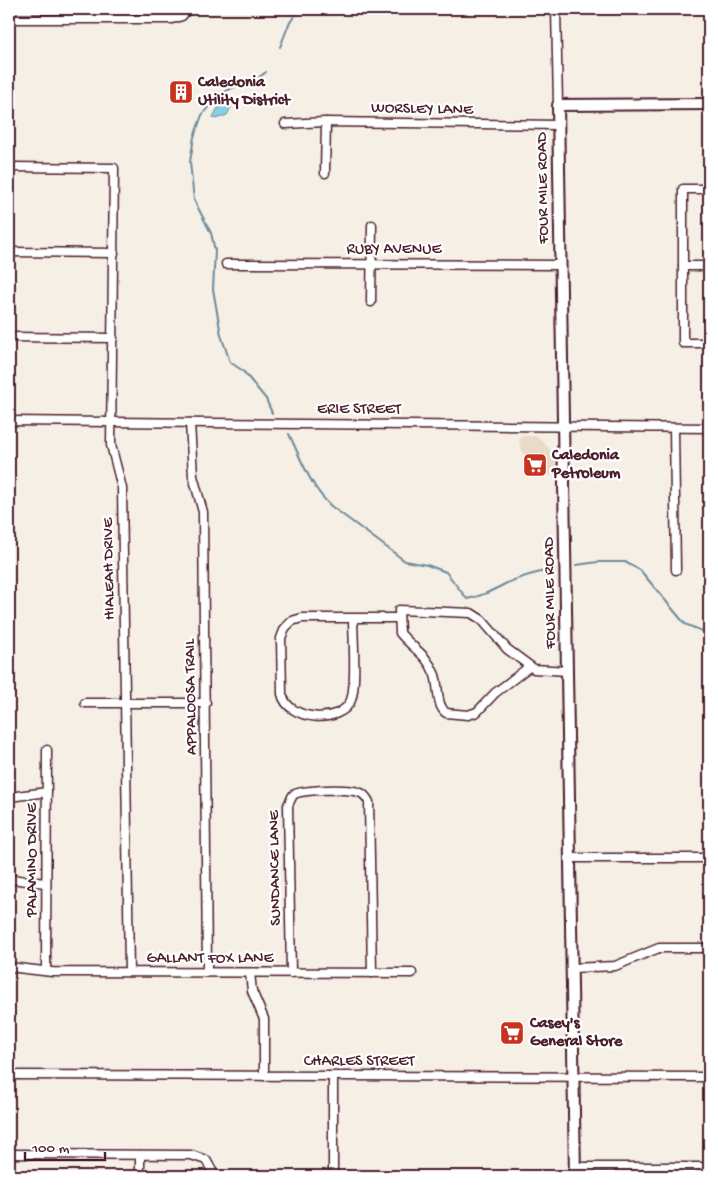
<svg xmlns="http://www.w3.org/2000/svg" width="718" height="1185" font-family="'Gochi Hand',sans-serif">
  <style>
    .built { fill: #e8dcc7 }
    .water { fill: #84d2e2; stroke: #6d8a99 }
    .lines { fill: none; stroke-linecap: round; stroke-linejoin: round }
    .stream { stroke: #6d8a99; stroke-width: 2 }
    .minor-casing { stroke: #4a1f2b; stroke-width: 11 }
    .major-casing { stroke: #4a1f2b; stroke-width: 14 }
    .minor { stroke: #fff; stroke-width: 8 }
    .major { stroke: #fff; stroke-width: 10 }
    .labels { text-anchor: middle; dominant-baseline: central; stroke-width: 4.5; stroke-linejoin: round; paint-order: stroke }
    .poi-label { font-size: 16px; font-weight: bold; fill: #4a1f2b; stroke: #fff; text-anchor: start }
    .street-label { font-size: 16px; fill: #4a1f2b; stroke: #fff }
  </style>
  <rect width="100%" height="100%" fill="#f5efe6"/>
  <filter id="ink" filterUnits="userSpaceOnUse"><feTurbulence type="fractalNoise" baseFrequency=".02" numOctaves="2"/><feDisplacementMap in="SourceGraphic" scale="10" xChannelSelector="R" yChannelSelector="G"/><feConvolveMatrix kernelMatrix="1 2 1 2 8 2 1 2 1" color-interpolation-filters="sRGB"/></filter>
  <g filter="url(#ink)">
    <polygon class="built" points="521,436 537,436 548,447 556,460 559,476 538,474 527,463 519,442"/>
    <polygon class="water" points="234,101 227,115 216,119 213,117 218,108"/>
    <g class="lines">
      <g class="stream">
        <polyline points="280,47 289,24 299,9"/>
        <polyline points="266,72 253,82 234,87 217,96 202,115 194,137 190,162 194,200 211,233 215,251 213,289 221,335 230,362 243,371 266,399 272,413"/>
        <path d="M289,434C301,459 310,486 331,506L405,561L427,565L446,572L467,599C483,596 493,590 507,583C522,576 539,572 555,569"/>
        <polyline points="576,565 598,562 625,562 640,570 685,624 702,631"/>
      </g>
      <defs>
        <g id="minor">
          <polyline points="556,9 558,105"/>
          <polyline points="9,19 172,19 182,16 188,9"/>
          <polyline points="285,124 326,122 558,125"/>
          <polyline points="9,167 114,168 111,445 122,488 129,972"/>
          <polyline points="325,173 326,122"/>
          <polyline points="709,189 683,189 683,343 709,343"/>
          <polyline points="9,252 114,253"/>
          <polyline points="226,264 561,265"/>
          <polyline points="683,266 709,266"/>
          <polyline points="371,302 372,225"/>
          <polyline points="9,337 113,338"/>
          <polyline points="9,421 709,428"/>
          <polyline points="190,423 193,476 203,512 207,972"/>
          <polyline points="674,428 676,570"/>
          <path d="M353,618C353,637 357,683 351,700C341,725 288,721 282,694L281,638L285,628L292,621L302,618H399"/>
          <path d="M529,667L495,693L477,712L468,715L446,713C436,705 439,687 435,675C427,654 413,649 400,633L399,610L471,613L482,620L507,649L534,669L568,671"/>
          <polyline points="85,703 206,703"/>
          <polyline points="9,797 47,792"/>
          <polyline points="571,858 709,858"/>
          <polyline points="9,879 46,883"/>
          <polyline points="9,967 52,972 412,973"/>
          <polyline points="573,968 615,966 659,948 709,948"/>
          <polyline points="46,971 47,750"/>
          <polyline points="250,973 252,991 264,1019 264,1076"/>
          <path d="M291,973L288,805L293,795C302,789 351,788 361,793C365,795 367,798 369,802L372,973"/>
          <polyline points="9,1075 709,1077"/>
          <polyline points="333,1076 333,1176"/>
          <polyline points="9,1154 191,1155 206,1160 215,1176"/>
          <polyline points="140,1155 140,1176"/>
          <polyline points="575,1167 709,1167"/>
        </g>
        <polyline id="major" points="575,1176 558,105 709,104"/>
      </defs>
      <use href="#minor" class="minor-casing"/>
      <use href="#major" class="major-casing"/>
      <use href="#minor" class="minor"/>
      <use href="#major" class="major"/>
    </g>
  </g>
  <defs>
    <symbol id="building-square" viewBox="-11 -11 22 22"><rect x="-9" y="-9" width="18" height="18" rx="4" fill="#c8321e" stroke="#fff"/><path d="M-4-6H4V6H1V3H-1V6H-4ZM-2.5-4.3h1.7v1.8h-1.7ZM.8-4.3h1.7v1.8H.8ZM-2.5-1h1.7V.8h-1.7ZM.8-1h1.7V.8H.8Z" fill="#fff"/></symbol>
    <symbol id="supermarket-square" viewBox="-11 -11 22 22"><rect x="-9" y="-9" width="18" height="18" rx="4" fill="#c8321e" stroke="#fff"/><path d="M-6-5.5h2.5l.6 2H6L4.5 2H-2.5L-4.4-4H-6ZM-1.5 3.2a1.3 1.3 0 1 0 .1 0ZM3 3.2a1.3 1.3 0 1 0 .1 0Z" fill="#fff"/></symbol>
  </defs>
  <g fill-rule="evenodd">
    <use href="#building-square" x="167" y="78" width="28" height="28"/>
    <use href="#supermarket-square" x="521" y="451" width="28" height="28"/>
    <use href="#supermarket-square" x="498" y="1019" width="28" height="28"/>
  </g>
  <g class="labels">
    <g class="poi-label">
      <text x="198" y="83">Caledonia<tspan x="198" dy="18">Utility District</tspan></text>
      <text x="552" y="456">Caledonia<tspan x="552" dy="18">Petroleum</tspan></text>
      <text x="530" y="1024">Casey's<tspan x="530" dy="18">General Store</tspan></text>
    </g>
    <g class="street-label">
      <text transform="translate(422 110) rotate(1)">WORSLEY LANE</text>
      <text transform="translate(544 188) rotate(-91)">FOUR MILE ROAD</text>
      <text x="394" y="250">RUBY AVENUE</text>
      <text x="359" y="410">ERIE STREET</text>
      <text transform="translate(110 569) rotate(-91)">HIALEAH DRIVE</text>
      <text transform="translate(551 593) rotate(-91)">FOUR MILE ROAD</text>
      <text transform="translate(192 697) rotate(-91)">APPALOOSA TRAIL</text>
      <text transform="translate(33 860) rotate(-90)">PALAMINO DRIVE</text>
      <text transform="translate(276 868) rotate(-91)">SUNDANCE LANE</text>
      <text x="210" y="959">GALLANT FOX LANE</text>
      <text x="359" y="1062">CHARLES STREET</text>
    </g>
  </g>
  <rect width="718" height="1185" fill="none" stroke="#fff" stroke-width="30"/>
  <rect x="15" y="15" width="688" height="1155" fill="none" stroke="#4a1f2b" stroke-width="2" filter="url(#ink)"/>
  <path d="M25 1152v8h80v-8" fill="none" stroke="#4a1f2b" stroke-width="2.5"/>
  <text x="32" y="1152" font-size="15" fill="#4a1f2b" stroke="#ffffff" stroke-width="4" paint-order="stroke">100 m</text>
</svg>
